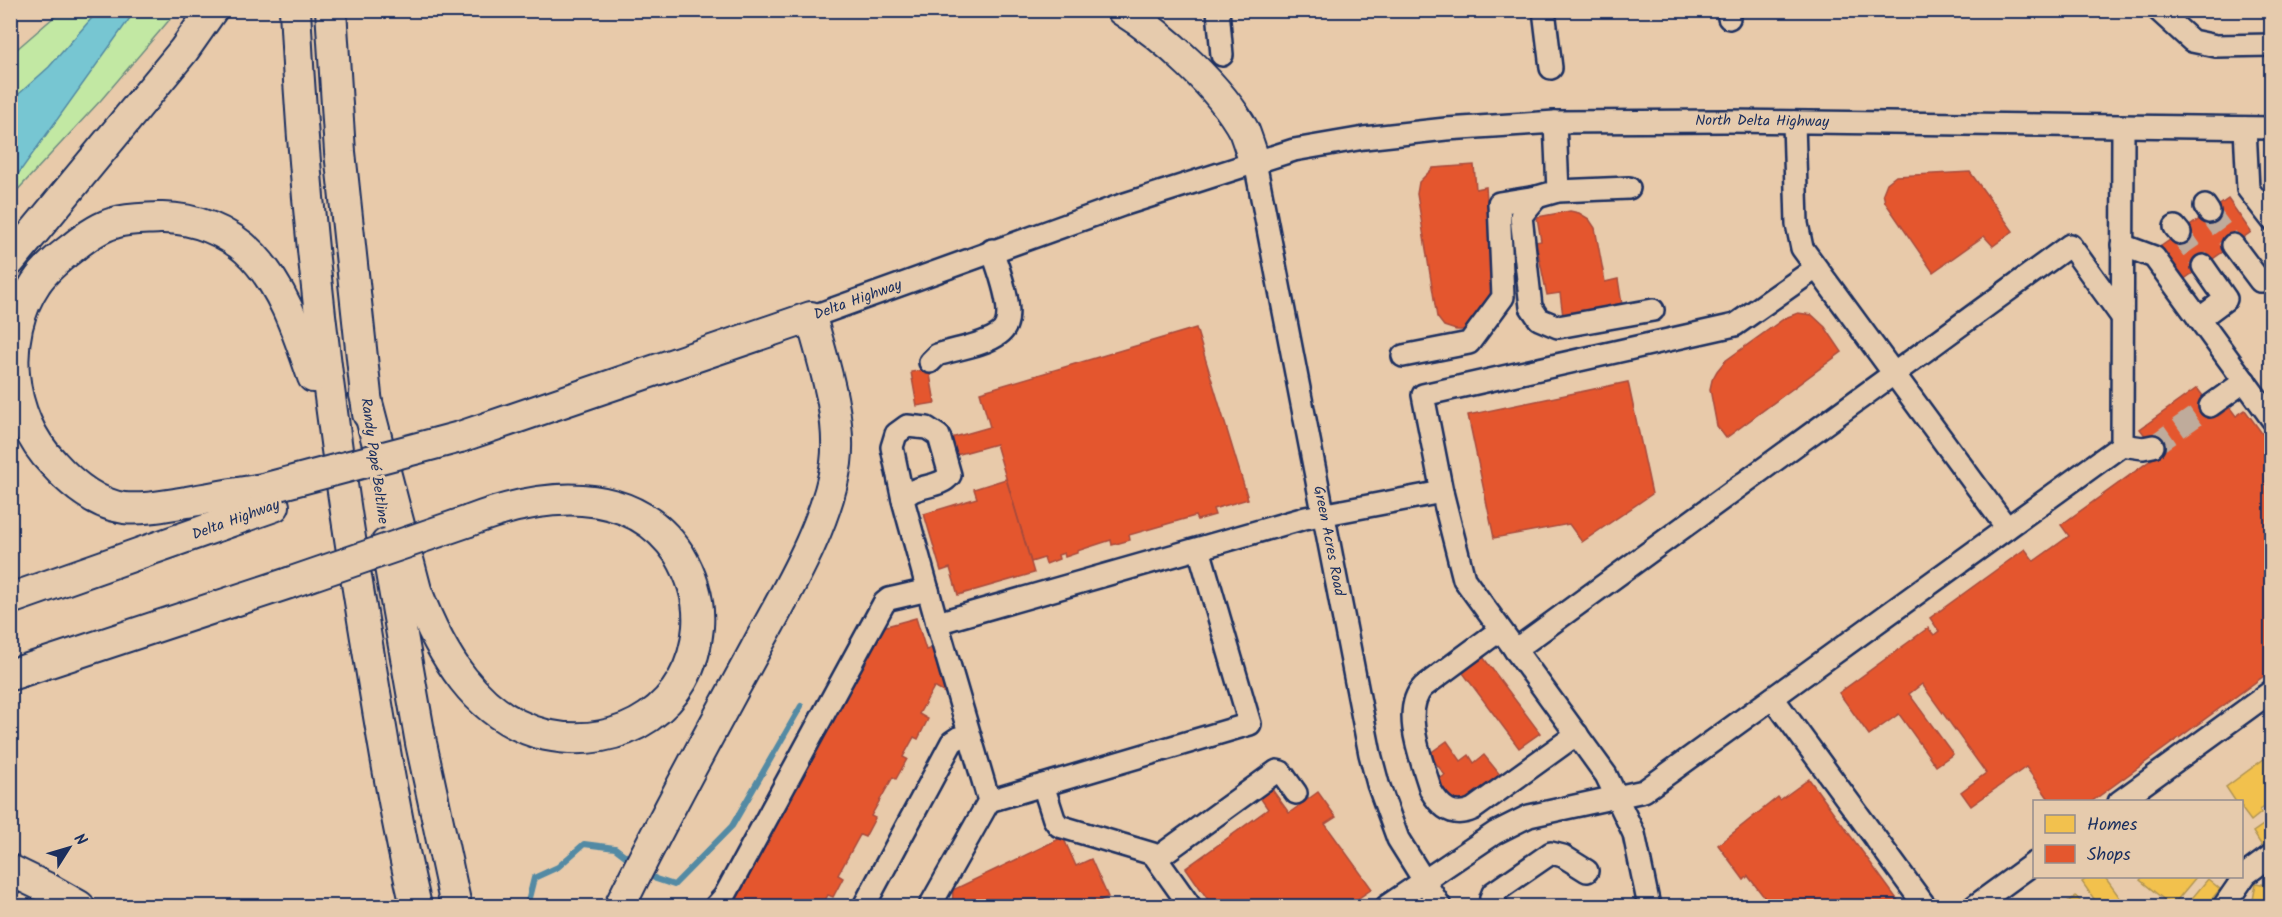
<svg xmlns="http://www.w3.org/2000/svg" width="2282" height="917" font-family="Kalam,sans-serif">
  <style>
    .green { fill: #c2e8a3; stroke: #6e8c80; stroke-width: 1.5 }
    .water { fill: #77c6d2; stroke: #528aa4; stroke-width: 1.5 }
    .homes { fill: #f2c14e; stroke: #b29553; stroke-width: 1.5 }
    .shops { fill: #e4572e; stroke: #a84b3c; stroke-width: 1.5 }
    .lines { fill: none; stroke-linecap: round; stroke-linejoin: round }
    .stream { stroke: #528aa4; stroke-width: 6 }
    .minor-tunnel { stroke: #bfab9b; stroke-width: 21; stroke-dasharray: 21 10; stroke-linecap: butt }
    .minor-casing { stroke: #1b2f5e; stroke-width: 26 }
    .highway-casing { stroke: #1b2f5e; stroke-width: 34 }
    .minor { stroke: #e6cbad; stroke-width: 21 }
    .highway { stroke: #e6cbad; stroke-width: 30 }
    .highway-bridge-casing { stroke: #1b2f5e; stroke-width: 34; stroke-linecap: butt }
    .highway-bridge { stroke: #e6cbad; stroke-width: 30 }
    .labels { text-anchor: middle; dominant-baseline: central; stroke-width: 6; stroke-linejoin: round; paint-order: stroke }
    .street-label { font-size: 15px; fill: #1b2f5e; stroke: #e6cbad }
  </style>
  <rect width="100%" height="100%" fill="#e8caaa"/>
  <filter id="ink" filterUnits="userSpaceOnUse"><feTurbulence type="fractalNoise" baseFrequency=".0167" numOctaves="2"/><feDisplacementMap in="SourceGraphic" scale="12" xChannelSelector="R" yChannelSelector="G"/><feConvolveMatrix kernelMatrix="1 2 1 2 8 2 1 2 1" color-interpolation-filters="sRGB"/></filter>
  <g filter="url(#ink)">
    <polygon class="green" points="61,11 177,11 101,100 11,197 10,55"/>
    <polygon class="water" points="98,11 135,11 11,184 11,101 49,67"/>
    <g class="homes">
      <polygon points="2272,753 2272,802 2260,810 2261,813 2251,821 2242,809 2242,802 2236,802 2226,787"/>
      <polygon points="2272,819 2272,840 2262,846 2253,832"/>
      <polygon points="2090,876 2104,876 2126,906 2099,906 2082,882"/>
      <polygon points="2143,876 2197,876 2172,906 2140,880"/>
      <polygon points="2208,879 2220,889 2206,906 2192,906 2188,903"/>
      <polygon points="2256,883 2272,886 2269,906 2252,906"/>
      <polygon points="2076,896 2084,906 2062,906"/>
    </g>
    <g class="shops">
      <polygon points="1474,165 1476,189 1486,187 1494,292 1466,330 1456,330 1444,326 1437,317 1417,194 1419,182 1433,168"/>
      <polygon points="1970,172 2013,231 1993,246 1984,236 1933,272 1885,202 1883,193 1887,183 1896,176"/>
      <polygon points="2228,199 2251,232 2183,280 2160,247"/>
      <polygon points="1570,211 1579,213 1589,219 1595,228 1605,282 1618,279 1622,305 1563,316 1560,293 1547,295 1536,242 1541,241 1537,217"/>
      <polygon points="1798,313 1812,315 1825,327 1842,352 1726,438 1717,426 1710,389 1712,380 1717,371 1725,361 1785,318"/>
      <polygon points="1196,328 1248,499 1213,509 1215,515 1197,520 1195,516 1129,535 1130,540 1112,545 1111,540 1077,551 1077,553 1065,557 1064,553 1058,555 1059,559 1046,564 1044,558 1031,562 996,444 956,455 951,438 990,427 980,392"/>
      <polygon points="929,369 935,403 917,406 911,372"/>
      <polygon points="1628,382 1652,494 1582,542 1569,524 1494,538 1468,415"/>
      <polygon points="2197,388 2218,416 2230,408 2236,416 2245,410 2272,447 2272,670 2091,802 2051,802 2026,767 1971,806 1961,792 1986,773 1922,684 1909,694 1953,754 1936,766 1899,714 1869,735 1839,693 1928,628 1934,635 1939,631 1930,618 2025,549 2034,561 2069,536 2061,525 2159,454 2140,429"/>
      <polygon points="1006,479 1034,573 958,595 950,568 941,571 924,514 977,498 974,489"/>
      <polygon points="916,618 926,650 932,648 945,693 934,687 919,714 928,719 918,739 914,737 903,757 907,759 896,779 893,777 871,816 875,818 865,837 860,835 838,875 843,878 833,897 828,895 822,906 733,906 883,627"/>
      <polygon points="1483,657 1540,733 1519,748 1463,673"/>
      <polygon points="1447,741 1461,761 1469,755 1474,763 1484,755 1501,776 1501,779 1466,805 1462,800 1456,804 1454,801 1453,802 1437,781 1445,775 1429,754"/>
      <polygon points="1809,779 1902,906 1771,906 1748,876 1744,880 1718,845 1778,797 1780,800"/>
      <polygon points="1271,788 1289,813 1318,792 1336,817 1325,824 1372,889 1347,906 1209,906 1211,904 1186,868 1268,809 1259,796"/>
      <polygon points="1063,837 1076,866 1091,859 1108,897 1086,906 952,906 953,890"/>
    </g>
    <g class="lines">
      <g class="stream">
        <polyline points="645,871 656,879 674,885 732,826 801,706"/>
        <polyline points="527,906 534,878 558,867 584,844 615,848 632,861"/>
      </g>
      <g class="minor-tunnel">
        <polyline points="2209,212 2233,245"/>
        <polyline points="2180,233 2203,266"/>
        <polyline points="2153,446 2210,406"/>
      </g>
      <defs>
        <g id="minor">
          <polyline points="1218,10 1222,55"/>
          <polyline points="1544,10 1551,68"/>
          <polyline points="1728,10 1729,18"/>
          <polyline points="2158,10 2192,41 2216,46 2272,45"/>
          <polyline points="1555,122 1558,191"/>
          <polyline points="1794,122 1797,224 1802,248 2007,528"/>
          <polyline points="2245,128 2248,189 2272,220"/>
          <path id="s1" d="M1255,162L1370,754L1378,784L1398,839L1440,906"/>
          <polyline points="1537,197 1521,216 1531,307 1539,319 1558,327 1653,310"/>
          <polyline points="2205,206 2209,212"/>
          <polyline points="2175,227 2180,233"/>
          <polyline points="2122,245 2154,257 2272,419"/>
          <polyline points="2233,245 2260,281 2262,281 2272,275"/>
          <path id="s2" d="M811,317L1122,205L1294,150L1364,138L1446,129L1555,122L1727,121L2272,128"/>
          <polyline points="2199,319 2226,299 2203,266"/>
          <polyline points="1403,356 1469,343 1503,297 1499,203 1537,197 1558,191 1629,188"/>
          <path d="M930,362L937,355C955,349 985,345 999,334C1020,320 998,270 992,250"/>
          <polyline points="2210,406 2245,381"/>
          <polyline points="2122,445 2143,448 2153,446"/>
          <path d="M903,500C912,483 939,490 950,475L939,436L927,428L907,426L896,434L892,447L903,500L937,623"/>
          <path d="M1500,630L1423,687C1400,711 1423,763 1431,791C1441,808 1453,818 1473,809L1577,734"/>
          <polyline points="1515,650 2070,245 2122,317"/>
          <polyline points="1773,698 1925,906"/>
          <polyline points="1043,785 1054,819 1059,826 1153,854 1190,906"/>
          <polyline points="989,801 1250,724 1199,549"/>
          <polyline points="2119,802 2272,691"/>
          <polyline points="1157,858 1277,771 1281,772 1296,793"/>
          <polyline points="716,906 724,897 884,603 889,599 928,590"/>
          <polyline points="864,906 952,742 958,738 969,735"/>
          <polyline points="930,906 989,801 937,623 1305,518 1442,492"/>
          <polyline points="1387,906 1495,833 1529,816 1644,791 2122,445 2123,128"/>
          <polyline points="1497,906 1491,898 1493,893 1551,853 1563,856 1587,871"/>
          <polyline points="1649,906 1634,834 1606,775 1464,579 1442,492 1423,395 1735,325 1816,268"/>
          <polyline points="1975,906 2034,863"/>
          <polyline points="2224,906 2246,874 2272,855"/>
        </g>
        <g id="highway">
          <path d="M295,10C305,221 331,431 366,638C381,728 395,818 416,906"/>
          <polyline points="331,10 340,152 368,414"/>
          <path d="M1122,10C1164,36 1221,88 1244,131C1248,141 1251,152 1255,162"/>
          <polyline points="10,261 184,50 212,10"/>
          <path d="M365,395L416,590C439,651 476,719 546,735C622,751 692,707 698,627C700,602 692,576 679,554C631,481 539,494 469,521"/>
          <path d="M460,437L811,317C823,361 842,417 836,463C827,526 785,594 755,650C709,735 662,819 620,906"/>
          <path d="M263,489C238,493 213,497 187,502C167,505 145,510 124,508C96,504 71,483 53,463C8,417 0,336 36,283C45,269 59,258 72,248C83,239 99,227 114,223C129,218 144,219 159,218C193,217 229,231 253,256C285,290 298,334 313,377"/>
          <polyline points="386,544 421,743 456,906"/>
          <polyline points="10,599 274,506"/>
          <polyline points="10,675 289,583"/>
          <polyline points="10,870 49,889 79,906"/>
        </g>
      </defs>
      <use href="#minor" class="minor-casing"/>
      <use href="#highway" class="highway-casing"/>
      <use href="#minor" class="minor"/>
      <use href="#highway" class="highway"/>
      <defs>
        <g id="highway-bridge">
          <polyline points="263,489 460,437"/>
          <polyline points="289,583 469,521"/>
        </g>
      </defs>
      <use href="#highway-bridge" class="highway-bridge-casing"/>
      <use href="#highway-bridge" class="highway-bridge"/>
    </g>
  </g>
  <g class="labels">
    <g class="street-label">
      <text stroke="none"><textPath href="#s2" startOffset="981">North Delta Highway</textPath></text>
      <text stroke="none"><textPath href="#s2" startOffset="50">Delta Highway</textPath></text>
      <text transform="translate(374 461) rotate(82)">Randy Papé Beltline</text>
      <text transform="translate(236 520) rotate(-20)">Delta Highway</text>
      <text stroke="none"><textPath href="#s1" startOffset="386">Green Acres Road</textPath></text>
    </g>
  </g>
  <rect width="2282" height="917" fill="none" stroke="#e6cbad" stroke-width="36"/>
  <rect x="18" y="18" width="2246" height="881" fill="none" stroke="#1b2f5e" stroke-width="2" filter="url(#ink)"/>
  <rect x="2033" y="800" width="210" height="78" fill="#e6cbad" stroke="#958d8d" stroke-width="1.5"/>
  <rect x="2045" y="815" width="30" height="18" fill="#f2c14e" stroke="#958d8d" stroke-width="1.5"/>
  <text x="2087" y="830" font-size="18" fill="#1b2f5e">Homes</text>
  <rect x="2045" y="845" width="30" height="18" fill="#e4572e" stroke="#958d8d" stroke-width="1.5"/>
  <text x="2087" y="860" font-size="18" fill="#1b2f5e">Shops</text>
  <g transform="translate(69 848) rotate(53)" stroke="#e6cbad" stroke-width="4.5" paint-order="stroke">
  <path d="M0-4.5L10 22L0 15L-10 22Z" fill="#1b2f5e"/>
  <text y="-9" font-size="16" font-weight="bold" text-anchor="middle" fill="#1b2f5e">N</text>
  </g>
</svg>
